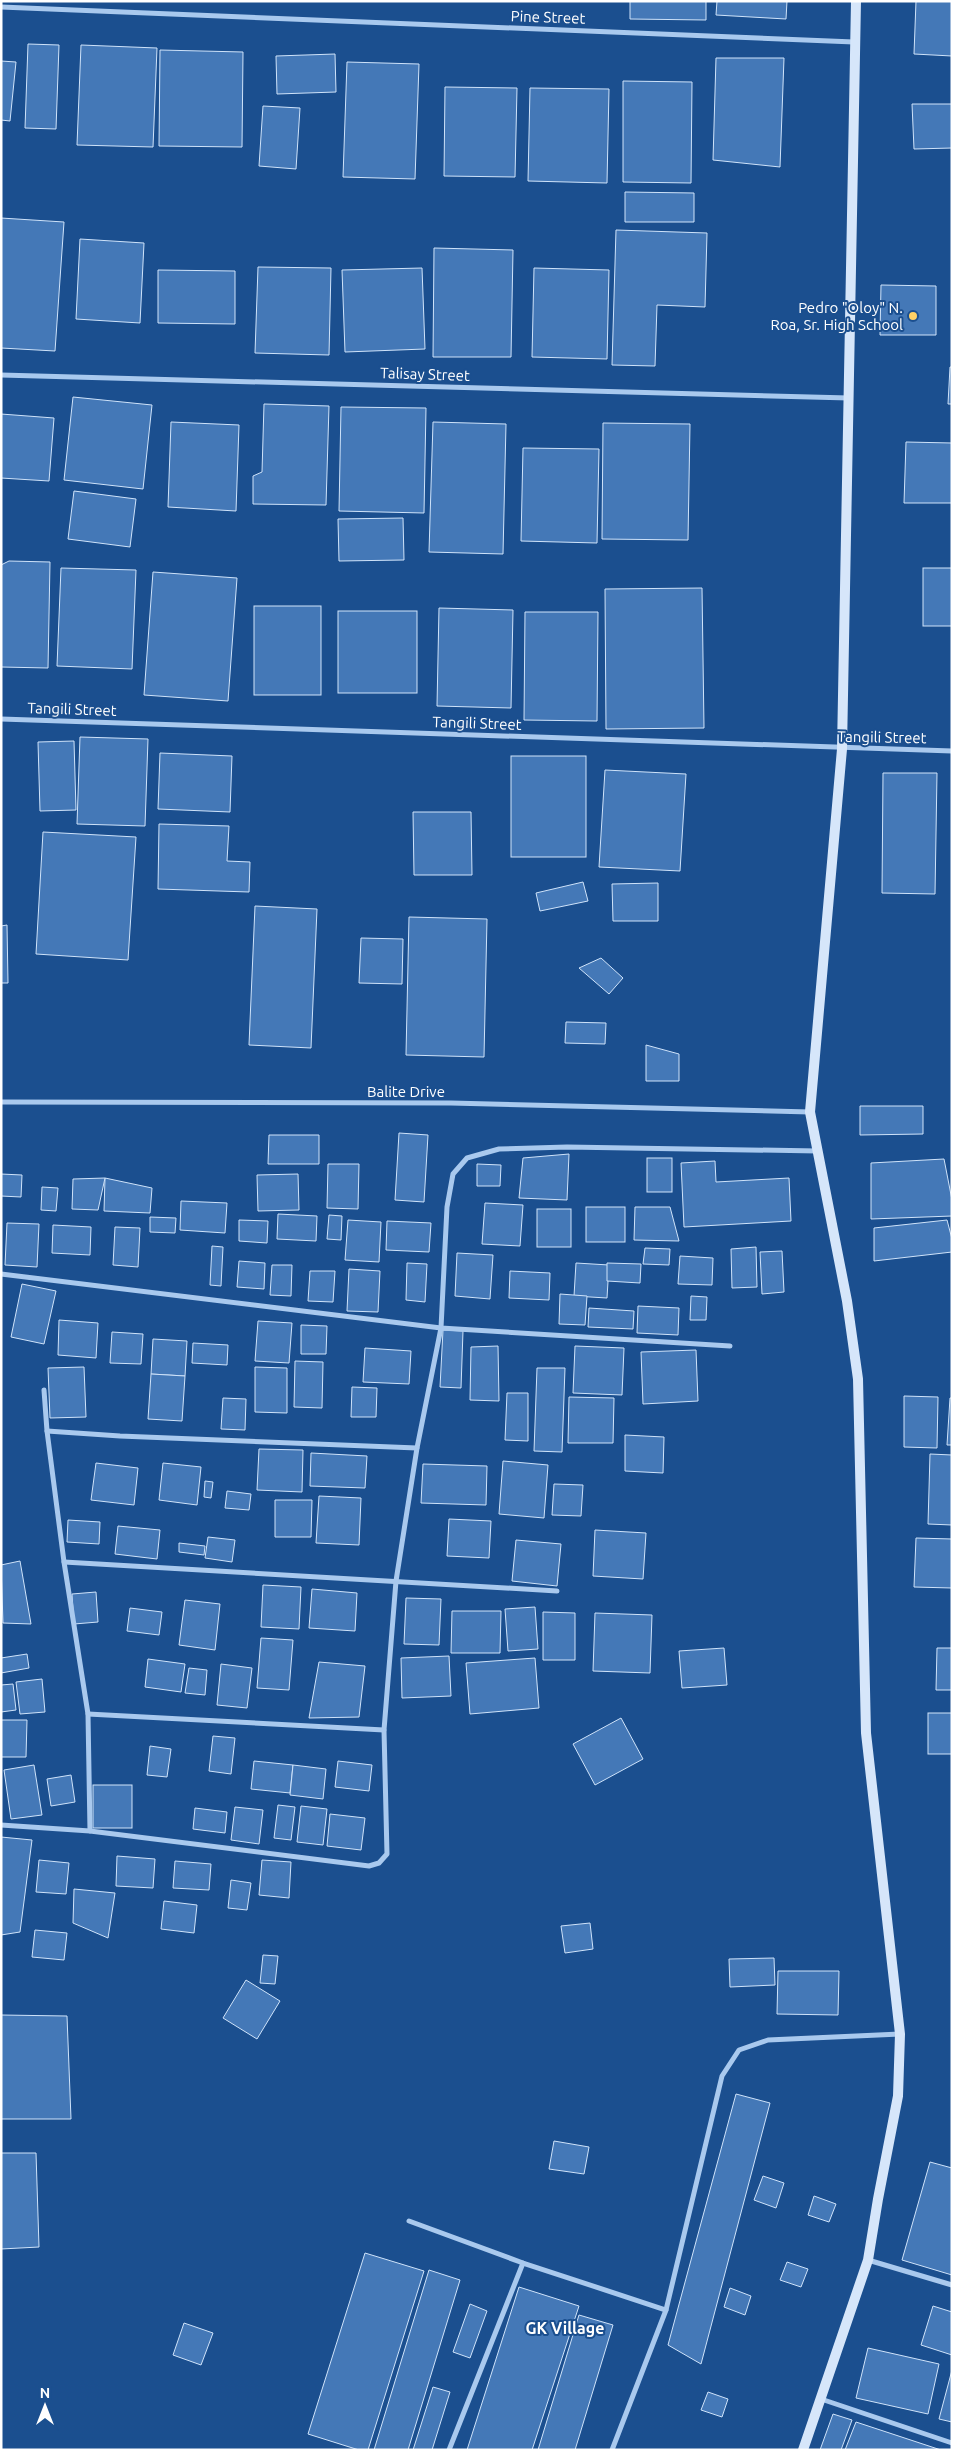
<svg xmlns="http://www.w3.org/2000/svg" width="953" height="2451" font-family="Ubuntu,sans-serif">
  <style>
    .building { fill: #4478b7; stroke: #cfe3fa }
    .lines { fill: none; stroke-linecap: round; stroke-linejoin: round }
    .street { stroke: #a9c9ee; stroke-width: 5 }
    .secondary { stroke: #d6e6fa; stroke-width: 10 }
    .poi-dot { fill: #ffd166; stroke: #1b4f8f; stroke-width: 2 }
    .labels { text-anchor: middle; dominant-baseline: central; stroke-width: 4; stroke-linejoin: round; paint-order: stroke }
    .street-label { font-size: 15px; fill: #fff; stroke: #1b4f8f }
    .poi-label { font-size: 15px; fill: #fff; stroke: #1b4f8f; text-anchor: end }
    .neighbourhood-label { font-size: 16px; font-weight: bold; fill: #fff; stroke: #1b4f8f }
  </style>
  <rect width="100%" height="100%" fill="#1b4f8f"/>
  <g class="building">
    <polygon points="630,1 706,1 706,20 630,19"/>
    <polygon points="717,1 787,1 786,19 716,15"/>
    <polygon points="916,1 952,1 952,56 914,54"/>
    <polygon points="28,44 59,45 56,129 25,128"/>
    <polygon points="81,45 157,48 153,147 77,145"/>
    <polygon points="160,50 243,52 242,147 159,146"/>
    <polygon points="335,54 336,92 277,94 276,56"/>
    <polygon points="716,58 784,58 780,167 713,160"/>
    <polygon points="1,61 16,62 10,121 1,120"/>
    <polygon points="347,62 419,64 415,179 343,177"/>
    <polygon points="623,81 692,82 691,183 623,182"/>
    <polygon points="445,87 517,88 515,177 444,176"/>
    <polygon points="530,88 609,89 607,183 528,181"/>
    <polygon points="912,104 952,104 952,148 914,149"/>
    <polygon points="263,106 300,108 296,169 259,166"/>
    <polygon points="625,192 694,193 694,222 625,222"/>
    <polygon points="1,218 64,222 55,351 1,348"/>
    <polygon points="616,230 707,233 705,307 657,305 655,366 612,365"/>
    <polygon points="80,239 144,243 140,323 76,319"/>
    <polygon points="434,248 513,250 511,357 433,357"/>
    <polygon points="258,267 331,268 329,355 255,353"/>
    <polygon points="422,268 425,349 345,352 342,270"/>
    <polygon points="534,268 609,270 607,359 532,357"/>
    <polygon points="158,270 235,271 235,324 158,323"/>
    <polygon points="881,285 936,286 936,335 880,335"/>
    <polygon points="950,367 952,367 952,404 948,404"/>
    <polygon points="73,397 152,405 143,489 64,480"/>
    <polygon points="264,404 329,406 326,505 253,504 253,476 262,472"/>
    <polygon points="341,407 426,408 424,513 339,511"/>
    <polygon points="1,414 54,418 49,481 1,478"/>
    <polygon points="171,422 239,425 236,511 168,507"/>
    <polygon points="433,422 506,424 503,554 429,552"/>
    <polygon points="603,423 690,424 688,540 602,539"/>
    <polygon points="906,442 952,443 952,503 904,503"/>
    <polygon points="523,448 599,449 597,543 521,541"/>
    <polygon points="74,491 136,499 130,547 68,539"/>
    <polygon points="403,518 404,560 339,561 338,519"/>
    <polygon points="9,561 50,562 48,668 1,667 1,565"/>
    <polygon points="61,568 136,570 132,669 57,666"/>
    <rect x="923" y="568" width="29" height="58"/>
    <polygon points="153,572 237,578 228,701 144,695"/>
    <polygon points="702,588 704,728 606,729 605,589"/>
    <rect x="254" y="606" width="67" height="89"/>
    <polygon points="439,608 513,610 511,708 437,706"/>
    <rect x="338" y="611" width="79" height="82"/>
    <polygon points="525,612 598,612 597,721 524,720"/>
    <polygon points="80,737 148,739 145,826 77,824"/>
    <polygon points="74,741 76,810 40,811 38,742"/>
    <polygon points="160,753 232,756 230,812 158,809"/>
    <rect x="511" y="756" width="75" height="101"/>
    <polygon points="605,770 686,774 680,871 599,867"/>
    <polygon points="883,773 937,773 935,894 882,893"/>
    <polygon points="413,812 471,812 472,875 414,875"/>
    <polygon points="159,824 229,826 227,861 250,862 249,892 158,889"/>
    <polygon points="43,832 136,837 128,960 36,954"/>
    <polygon points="583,882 588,901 540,911 536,893"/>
    <polygon points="658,883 658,921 613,921 612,884"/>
    <polygon points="255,906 317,909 311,1048 249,1045"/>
    <polygon points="409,917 487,919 484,1057 406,1055"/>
    <polygon points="7,925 8,983 1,983 1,926"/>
    <polygon points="361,938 403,939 402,984 359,983"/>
    <polygon points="601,958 623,978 609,994 579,968"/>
    <polygon points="566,1022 606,1023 605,1044 565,1043"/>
    <polygon points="646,1045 679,1054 679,1081 646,1081"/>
    <polygon points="860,1106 923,1106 923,1134 860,1135"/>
    <polygon points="399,1133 428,1135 424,1202 395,1200"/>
    <polygon points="269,1135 319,1135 319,1164 268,1164"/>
    <polygon points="569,1154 567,1200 519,1198 523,1158"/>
    <rect x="647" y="1158" width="25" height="34"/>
    <polygon points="944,1159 952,1200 952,1216 871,1219 871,1163"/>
    <polygon points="715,1161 716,1182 789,1178 791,1221 684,1227 681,1163"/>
    <polygon points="328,1164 359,1164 358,1209 327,1208"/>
    <polygon points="477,1164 501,1165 500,1186 477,1186"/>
    <polygon points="1,1174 22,1175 21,1197 1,1196"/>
    <polygon points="298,1174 299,1210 258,1211 257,1175"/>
    <polygon points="105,1178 152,1188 150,1213 104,1211"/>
    <polygon points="105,1178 98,1210 72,1209 73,1179"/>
    <polygon points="42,1187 58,1188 56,1211 41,1210"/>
    <polygon points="181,1201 227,1203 225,1233 180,1230"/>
    <polygon points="485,1203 523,1205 520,1246 482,1244"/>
    <rect x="586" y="1207" width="39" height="35"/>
    <polygon points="635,1207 670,1207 679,1241 634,1240"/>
    <rect x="537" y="1209" width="34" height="38"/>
    <polygon points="278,1214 317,1216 316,1241 277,1239"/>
    <polygon points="329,1215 342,1216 341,1240 327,1239"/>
    <polygon points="150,1217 176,1218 175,1233 150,1232"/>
    <polygon points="239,1220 268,1221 267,1243 239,1241"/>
    <polygon points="348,1220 381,1222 379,1262 345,1260"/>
    <polygon points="947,1220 952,1239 952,1252 874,1261 874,1228"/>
    <polygon points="387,1221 431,1223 429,1252 386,1250"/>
    <polygon points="7,1223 39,1224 37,1267 5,1265"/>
    <polygon points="53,1225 91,1227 90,1255 52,1253"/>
    <polygon points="115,1227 140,1228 138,1267 113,1265"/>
    <polygon points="212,1246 223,1247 221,1286 210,1285"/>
    <polygon points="756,1247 757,1287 732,1288 731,1249"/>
    <polygon points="645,1248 670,1249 669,1265 643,1264"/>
    <polygon points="782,1251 784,1292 762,1294 760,1252"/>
    <polygon points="457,1253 493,1255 490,1299 455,1296"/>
    <polygon points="680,1256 713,1258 712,1285 678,1284"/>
    <polygon points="239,1261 265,1263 264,1289 237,1287"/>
    <polygon points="407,1263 427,1264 425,1302 406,1300"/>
    <polygon points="576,1263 609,1265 607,1298 574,1296"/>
    <polygon points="607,1263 641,1264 640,1283 607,1281"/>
    <polygon points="272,1265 292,1265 291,1296 270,1295"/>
    <polygon points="349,1269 380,1271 378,1312 347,1311"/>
    <polygon points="310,1271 335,1271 333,1302 308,1301"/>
    <polygon points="510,1271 550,1273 549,1300 509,1298"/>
    <polygon points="22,1284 56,1291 44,1344 11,1337"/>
    <polygon points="560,1294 587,1296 585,1325 559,1324"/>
    <polygon points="691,1296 707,1297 706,1320 690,1320"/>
    <polygon points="638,1306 679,1308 678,1335 637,1333"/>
    <polygon points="589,1308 634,1311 633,1329 588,1327"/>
    <polygon points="59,1320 98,1323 96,1358 58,1355"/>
    <polygon points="258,1321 292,1323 289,1363 255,1361"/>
    <polygon points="301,1325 327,1326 326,1354 301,1354"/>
    <polygon points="443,1330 463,1331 461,1388 440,1387"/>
    <polygon points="112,1332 143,1334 141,1364 110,1363"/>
    <polygon points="153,1339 187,1341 185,1376 151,1374"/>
    <polygon points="193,1343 228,1345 227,1365 192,1363"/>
    <polygon points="498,1346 499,1401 470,1400 471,1347"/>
    <polygon points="575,1346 624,1348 622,1395 573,1393"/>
    <polygon points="365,1348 411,1351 409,1384 363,1382"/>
    <polygon points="696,1350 698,1401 643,1404 641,1352"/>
    <polygon points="295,1361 323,1362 322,1408 294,1407"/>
    <polygon points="84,1367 86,1417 50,1418 48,1368"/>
    <polygon points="255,1367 287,1368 287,1413 255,1412"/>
    <polygon points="537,1368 565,1368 562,1452 534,1451"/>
    <polygon points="151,1374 185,1376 182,1421 148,1419"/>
    <polygon points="352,1387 377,1388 376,1417 351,1417"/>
    <polygon points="507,1393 528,1393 528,1441 505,1440"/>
    <polygon points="904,1396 938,1397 937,1448 904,1447"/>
    <polygon points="569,1397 614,1398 613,1443 568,1443"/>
    <polygon points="223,1398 246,1399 245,1430 221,1429"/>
    <polygon points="950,1398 952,1398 952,1445 947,1445"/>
    <polygon points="625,1435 664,1437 663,1473 625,1471"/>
    <polygon points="259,1449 303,1450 302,1492 257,1490"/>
    <polygon points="311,1453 367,1456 365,1488 310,1486"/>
    <polygon points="930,1454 952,1455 952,1525 928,1524"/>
    <polygon points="503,1461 548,1465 544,1518 499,1514"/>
    <polygon points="96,1463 138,1468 134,1505 91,1500"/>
    <polygon points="163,1463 201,1467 197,1505 159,1500"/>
    <polygon points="423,1464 487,1466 486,1505 421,1503"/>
    <polygon points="205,1481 213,1482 211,1498 204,1497"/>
    <polygon points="554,1484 583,1485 581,1516 552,1515"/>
    <polygon points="227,1491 251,1494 249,1510 225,1508"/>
    <polygon points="319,1496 361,1498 359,1545 316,1543"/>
    <polygon points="275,1500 312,1500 311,1537 275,1537"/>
    <polygon points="449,1519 491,1521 489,1558 447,1556"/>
    <polygon points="68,1520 100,1522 99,1544 67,1542"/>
    <polygon points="118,1526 160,1530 157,1559 115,1554"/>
    <polygon points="595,1530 646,1533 643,1579 593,1576"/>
    <polygon points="208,1537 235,1540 232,1562 205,1558"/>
    <polygon points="916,1538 952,1539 952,1588 914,1587"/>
    <polygon points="516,1540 561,1544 557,1586 512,1581"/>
    <polygon points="179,1543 205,1546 204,1555 179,1552"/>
    <polygon points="20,1561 31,1624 3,1623 1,1565"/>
    <polygon points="263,1585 301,1587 299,1629 261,1627"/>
    <polygon points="312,1589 357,1593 355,1631 309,1628"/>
    <polygon points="96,1592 98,1622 74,1624 72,1594"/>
    <polygon points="406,1598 441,1599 439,1645 404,1644"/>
    <polygon points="185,1600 220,1604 215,1650 179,1645"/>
    <polygon points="535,1607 538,1649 508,1651 505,1609"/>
    <polygon points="130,1608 162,1612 159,1635 127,1631"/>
    <polygon points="452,1611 501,1611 500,1653 451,1653"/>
    <polygon points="543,1612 575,1613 575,1660 543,1660"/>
    <polygon points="595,1613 652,1615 650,1673 593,1671"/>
    <polygon points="261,1638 293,1640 289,1690 257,1688"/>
    <polygon points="724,1648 727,1685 682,1688 679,1651"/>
    <polygon points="937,1648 952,1648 952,1690 936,1690"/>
    <polygon points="27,1654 29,1668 1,1673 1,1658"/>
    <polygon points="449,1656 451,1696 402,1698 401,1658"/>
    <polygon points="535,1658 539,1708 470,1714 466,1663"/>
    <polygon points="148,1659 185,1664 181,1692 145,1687"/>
    <polygon points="319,1662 365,1666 359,1717 309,1718"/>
    <polygon points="221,1664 252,1668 247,1708 217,1705"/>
    <polygon points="189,1668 207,1670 205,1695 185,1693"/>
    <polygon points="42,1679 45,1712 20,1714 16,1682"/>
    <polygon points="13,1684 16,1710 1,1712 1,1685"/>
    <rect x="928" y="1713" width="24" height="41"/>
    <polygon points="621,1718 643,1759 595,1785 573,1744"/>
    <polygon points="1,1720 27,1720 26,1757 1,1757"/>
    <polygon points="213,1736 235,1738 231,1774 209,1771"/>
    <polygon points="150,1746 171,1749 167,1777 147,1775"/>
    <polygon points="254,1761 293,1765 290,1793 251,1789"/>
    <polygon points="338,1761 372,1765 369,1791 335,1787"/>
    <polygon points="34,1765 42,1815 11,1819 4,1770"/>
    <polygon points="293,1765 326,1769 323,1799 290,1795"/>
    <polygon points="71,1775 75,1802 51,1806 47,1779"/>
    <rect x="93" y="1785" width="39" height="43"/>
    <polygon points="278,1805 295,1807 291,1840 274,1838"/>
    <polygon points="301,1806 327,1809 323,1845 297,1842"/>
    <polygon points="235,1807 263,1810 259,1844 231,1840"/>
    <polygon points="195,1808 227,1812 225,1833 193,1829"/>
    <polygon points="330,1814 365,1818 361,1850 327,1846"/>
    <polygon points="1,1837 32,1840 20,1932 1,1935"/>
    <polygon points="117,1856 155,1859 153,1888 116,1886"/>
    <polygon points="39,1860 69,1863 66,1894 36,1892"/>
    <polygon points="262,1860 291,1862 289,1898 259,1895"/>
    <polygon points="175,1861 211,1864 209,1890 173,1888"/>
    <polygon points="231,1880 251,1883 247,1910 228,1908"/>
    <polygon points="74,1889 115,1893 108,1938 73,1923"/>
    <polygon points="164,1901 197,1905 194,1933 161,1929"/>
    <polygon points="590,1923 593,1949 565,1953 561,1926"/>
    <polygon points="35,1930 67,1933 64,1960 32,1957"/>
    <polygon points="263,1955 278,1956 275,1984 260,1983"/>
    <polygon points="774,1958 775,1985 730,1987 729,1959"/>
    <polygon points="778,1971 839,1971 838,2015 777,2014"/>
    <polygon points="246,1980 280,2001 257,2039 223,2018"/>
    <polygon points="1,2015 67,2016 71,2119 1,2119"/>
    <polygon points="736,2094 770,2103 701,2364 668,2345"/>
    <polygon points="554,2141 589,2147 584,2174 549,2169"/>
    <polygon points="1,2153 36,2153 39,2247 1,2249"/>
    <polygon points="930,2162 952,2168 952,2275 902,2260"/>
    <polygon points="763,2176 784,2183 776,2208 754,2200"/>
    <polygon points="814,2196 836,2204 829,2222 808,2215"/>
    <polygon points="365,2253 424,2271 368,2450 359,2450 308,2434"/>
    <polygon points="787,2262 808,2269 801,2287 780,2280"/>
    <polygon points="429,2270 460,2280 408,2450 374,2450"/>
    <polygon points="519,2287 579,2306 532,2450 467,2450"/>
    <polygon points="730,2288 751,2296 745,2315 724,2307"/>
    <polygon points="470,2304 487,2311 470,2358 453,2352"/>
    <polygon points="933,2306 952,2312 952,2355 921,2345"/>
    <polygon points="579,2315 613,2325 575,2450 538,2450"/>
    <polygon points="184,2323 213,2333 201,2365 173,2355"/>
    <polygon points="868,2348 939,2364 928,2414 856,2398"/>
    <polygon points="952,2370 952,2422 939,2419"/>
    <polygon points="433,2387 450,2392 432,2450 413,2450"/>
    <polygon points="708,2392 728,2399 722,2417 701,2410"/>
    <polygon points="833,2414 852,2420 841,2450 820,2450"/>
    <polygon points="856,2422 941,2450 845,2450"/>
  </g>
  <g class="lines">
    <g class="street">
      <polyline points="1,7 854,42"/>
      <polyline points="1,375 849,398"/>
      <polyline points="1,719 952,751"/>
      <polyline points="1,1102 451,1103 810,1112"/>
      <polyline points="1,1274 441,1328 730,1346"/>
      <polyline points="44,1390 47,1431 64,1562 88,1714 90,1831"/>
      <polyline points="47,1431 120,1436 417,1448"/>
      <polyline points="64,1562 557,1591"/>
      <polyline points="88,1714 384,1730"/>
      <polyline points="1,1825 90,1831 369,1866 379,1863 387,1854 384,1730 396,1581 417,1448 441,1328 447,1207 453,1174 467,1158 499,1149 567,1147 818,1151"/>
      <polyline points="409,2221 523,2263 666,2310"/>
      <polyline points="868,2260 952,2285"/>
      <polyline points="821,2399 952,2443"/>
      <polyline points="449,2450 523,2263"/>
      <polyline points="612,2450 666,2310 722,2076 739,2050 768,2040 900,2034"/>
    </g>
    <polyline class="secondary" points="803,2450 868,2260 878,2199 898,2096 900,2034 866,1733 858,1379 847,1301 810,1112 842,749 856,1"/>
  </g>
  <circle class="poi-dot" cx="913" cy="316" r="5"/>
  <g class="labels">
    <g class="street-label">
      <text transform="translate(548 17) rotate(2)">Pine Street</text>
      <text transform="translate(425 374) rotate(2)">Talisay Street</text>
      <text transform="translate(72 709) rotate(2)">Tangili Street</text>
      <text transform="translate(477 723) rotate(2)">Tangili Street</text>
      <text transform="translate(882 737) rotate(1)">Tangili Street</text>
      <text x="406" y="1091">Balite Drive</text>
    </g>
    <g class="poi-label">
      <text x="903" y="307">Pedro "Oloy" N.<tspan x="903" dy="17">Roa, Sr. High School</tspan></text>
    </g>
    <g class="neighbourhood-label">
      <text x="565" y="2328">GK Village</text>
    </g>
  </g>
  <rect width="953" height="2451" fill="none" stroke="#ffffff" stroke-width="5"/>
  <g transform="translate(45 2406)" stroke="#1b4f8f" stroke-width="4" paint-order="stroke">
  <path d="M0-4L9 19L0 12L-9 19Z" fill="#ffffff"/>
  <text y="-8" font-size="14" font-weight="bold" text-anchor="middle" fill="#ffffff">N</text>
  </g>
</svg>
